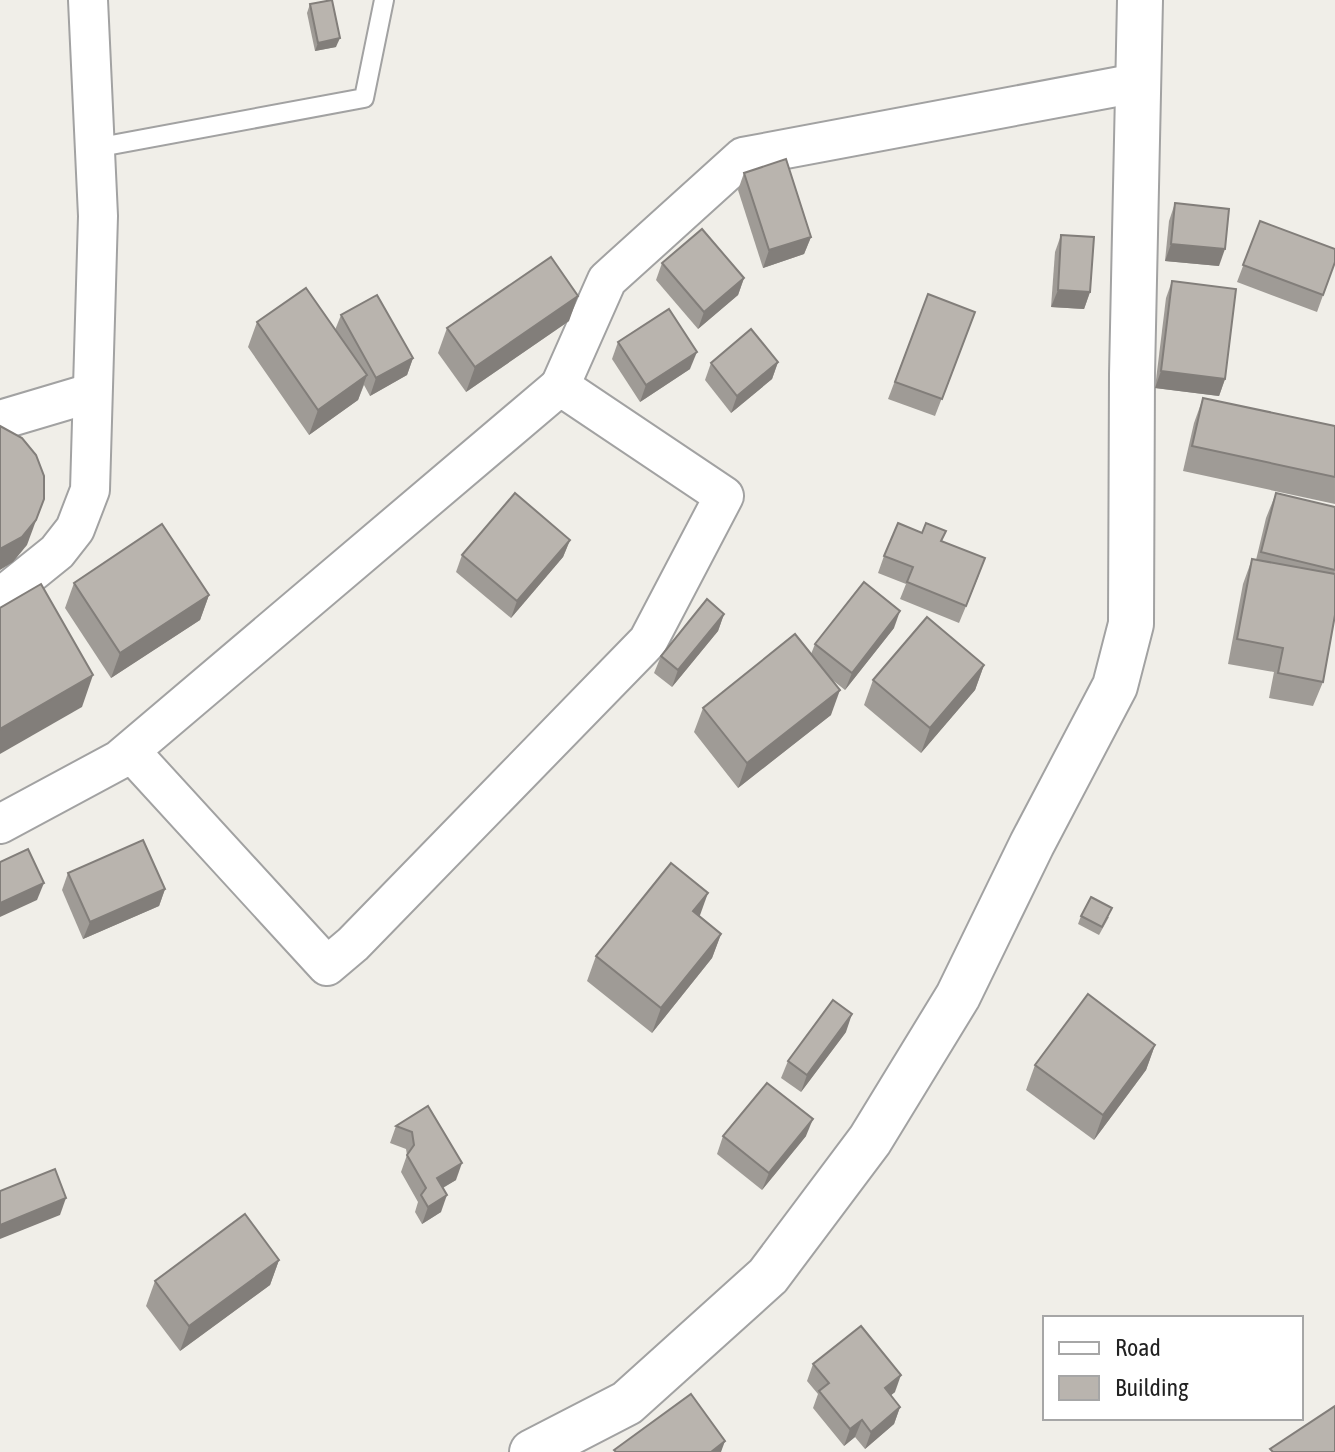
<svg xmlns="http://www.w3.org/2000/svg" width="1335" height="1452" font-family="'Asap Condensed',sans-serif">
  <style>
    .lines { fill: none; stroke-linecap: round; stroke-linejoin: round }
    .service-casing { stroke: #a2a2a2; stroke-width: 22 }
    .minor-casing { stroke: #a2a2a2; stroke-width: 42 }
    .tertiary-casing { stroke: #a2a2a2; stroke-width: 48 }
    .service { stroke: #fff; stroke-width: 18 }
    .minor { stroke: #fff; stroke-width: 38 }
    .tertiary { stroke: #fff; stroke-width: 44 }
    .wall { fill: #9f9b96 }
    .shaded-wall { fill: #827e7a }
    .building { fill: #b9b4ae; stroke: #827e7a; stroke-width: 2 }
  </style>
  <rect width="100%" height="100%" fill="#f0eee8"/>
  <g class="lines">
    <defs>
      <polyline id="service" points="95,148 364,98 384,0"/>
      <g id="minor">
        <polyline points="560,386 607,280 743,157 1137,83"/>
        <polyline points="0,420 91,393"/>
        <polyline points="0,598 57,552 75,529 90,490 98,216 88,0"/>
        <polyline points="0,824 119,760 560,386 724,496 648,641 353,944 327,966 130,751"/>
      </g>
      <polyline id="tertiary" points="532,1452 627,1403 768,1276 870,1140 958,996 1032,844 1115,686 1131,624 1132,374 1140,0"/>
    </defs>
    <use href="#service" class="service-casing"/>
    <use href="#minor" class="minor-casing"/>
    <use href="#tertiary" class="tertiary-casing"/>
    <use href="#service" class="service"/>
    <use href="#minor" class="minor"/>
    <use href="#tertiary" class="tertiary"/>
  </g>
  <g class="wall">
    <polygon points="310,4 336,47 315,51 307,13"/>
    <polygon points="744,173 811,237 804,254 763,268 738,190"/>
    <polygon points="1175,203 1219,266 1165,261 1169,221"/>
    <polygon points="1260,221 1335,262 1317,312 1237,282"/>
    <polygon points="1061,235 1090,292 1084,309 1051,307 1055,252"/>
    <polygon points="662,263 744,278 738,295 698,329 656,280"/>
    <polygon points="1172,281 1225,379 1219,396 1155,388 1166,298"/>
    <polygon points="928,294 975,312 935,416 888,399"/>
    <polygon points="341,315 413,358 407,375 370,396 364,385 358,400 309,435 248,347 257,322 335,330"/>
    <polygon points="569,321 466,392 438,353 447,328"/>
    <polygon points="618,342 690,369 640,402 612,359"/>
    <polygon points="778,362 772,379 731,413 705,380 711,363"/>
    <polygon points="1203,398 1335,426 1335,504 1183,471 1194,423"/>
    <polygon points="1276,493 1335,507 1335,615 1323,682 1313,706 1269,698 1274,672 1228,664 1243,584 1252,559 1256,560 1266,518"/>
    <polygon points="570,540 563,557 511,618 456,572 462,555"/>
    <polygon points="942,541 979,575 959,623 900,599 906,584 878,573 884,556"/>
    <polygon points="74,583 209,595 200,620 111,678 65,608"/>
    <polygon points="724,614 718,631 672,687 654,673 661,656"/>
    <polygon points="894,628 845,690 830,678 831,715 738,788 694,732 703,708 811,654 815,644"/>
    <polygon points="984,665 975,690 921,753 864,705 873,680"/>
    <polygon points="68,873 165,889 159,906 83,939 62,890"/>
    <polygon points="700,916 721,934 712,958 652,1033 587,981 596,956"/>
    <polygon points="1081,916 1109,917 1099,935 1078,924"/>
    <polygon points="846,1032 801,1092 781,1078 788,1061"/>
    <polygon points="1155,1045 1146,1070 1094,1140 1026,1090 1035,1065"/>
    <polygon points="428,1106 456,1180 443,1188 441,1212 422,1224 415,1212 418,1202 401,1172 407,1155 406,1149 390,1143 396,1126"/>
    <polygon points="723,1136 806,1136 762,1190 717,1154"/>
    <polygon points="279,1260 270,1285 180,1351 146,1306 155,1281"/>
    <polygon points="813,1364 895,1392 891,1395 900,1407 894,1424 865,1449 855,1437 844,1446 813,1408 818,1394 807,1381"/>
  </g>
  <g class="shaded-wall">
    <polygon points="340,38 336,47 315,51 318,43"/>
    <polygon points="811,237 804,254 763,268 769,250"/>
    <polygon points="1171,244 1225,249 1219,266 1165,261"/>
    <polygon points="744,278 738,295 698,329 704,312"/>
    <polygon points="1058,290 1090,292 1084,309 1051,307"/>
    <polygon points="578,296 569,321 466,392 475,367"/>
    <polygon points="697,352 690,369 640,402 646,385"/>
    <polygon points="413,358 407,375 370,396 376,378"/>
    <polygon points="778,362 772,379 731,413 737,396"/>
    <polygon points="1161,371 1225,379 1219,396 1155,388"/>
    <polygon points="367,375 358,400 309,435 318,410"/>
    <polygon points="44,499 27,545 13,562 0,570 0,549"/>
    <polygon points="570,540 563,557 511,618 517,601"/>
    <polygon points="209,595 200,620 111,678 120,653"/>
    <polygon points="900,611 894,628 845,690 852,673"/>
    <polygon points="724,614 718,631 672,687 678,670"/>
    <polygon points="984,665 975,690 921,753 930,728"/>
    <polygon points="93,675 82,707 0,754 0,729"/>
    <polygon points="840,690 831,715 738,788 747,763"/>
    <polygon points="44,883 37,900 0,917 0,903"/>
    <polygon points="165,889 159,906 83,939 90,922"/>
    <polygon points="708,893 699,918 693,911"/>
    <polygon points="721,934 712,958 652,1033 661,1008"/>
    <polygon points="852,1014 846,1032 801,1092 807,1075"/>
    <polygon points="1155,1045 1146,1070 1094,1140 1103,1115"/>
    <polygon points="813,1119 806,1136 762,1190 769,1173"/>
    <polygon points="462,1163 456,1180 430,1195 437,1178"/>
    <polygon points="447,1195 441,1212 422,1224 428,1207"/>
    <polygon points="66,1198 60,1215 0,1239 0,1225"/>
    <polygon points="279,1260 270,1285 180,1351 189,1326"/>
    <polygon points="901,1375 895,1392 879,1405 885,1388"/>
    <polygon points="900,1407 894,1424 865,1449 871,1432"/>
    <polygon points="862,1420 855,1437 844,1446 850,1429"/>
    <polygon points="725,1441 721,1452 711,1452"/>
  </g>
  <g class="building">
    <polygon points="332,0 340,38 318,43 310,4"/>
    <polygon points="786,159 811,237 769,250 744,173"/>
    <polygon points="1175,203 1229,209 1225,249 1171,244"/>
    <polygon points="1260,221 1335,249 1335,262 1323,295 1243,265"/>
    <polygon points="702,229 744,278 704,312 662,263"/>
    <polygon points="1061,235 1094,237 1090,292 1058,290"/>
    <polygon points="551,257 578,296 475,367 447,328"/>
    <polygon points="1172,281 1236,289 1225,379 1161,371"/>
    <polygon points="306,288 367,375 318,410 257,322"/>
    <polygon points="928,294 975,312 942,399 895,382"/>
    <polygon points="377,295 413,358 376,378 341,315"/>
    <polygon points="669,309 697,352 646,385 618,342"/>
    <polygon points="751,329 778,362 737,396 711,363"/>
    <polygon points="1203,398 1335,426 1335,477 1192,446"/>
    <polygon points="0,426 22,438 36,455 44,476 44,499 36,520 22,537 0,549"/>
    <polygon points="515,493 570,540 517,601 462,555"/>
    <polygon points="1276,493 1335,507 1335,570 1261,552"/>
    <polygon points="898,523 922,533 926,523 946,531 941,541 985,558 966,606 907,582 913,567 884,556"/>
    <polygon points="162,524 209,595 120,653 74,583"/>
    <polygon points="1252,559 1335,574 1335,615 1323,682 1278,673 1283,648 1237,639"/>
    <polygon points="864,582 900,611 852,673 815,644"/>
    <polygon points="41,584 93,675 0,729 0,608"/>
    <polygon points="707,599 724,614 678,670 661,656"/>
    <polygon points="927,617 984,665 930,728 873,680"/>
    <polygon points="795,634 840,690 747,763 703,708"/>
    <polygon points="143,840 165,889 90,922 68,873"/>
    <polygon points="28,849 44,883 0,903 0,862"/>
    <polygon points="671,863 708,893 693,911 721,934 661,1008 596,956"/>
    <polygon points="1091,897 1112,908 1102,927 1081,916"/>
    <polygon points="1088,994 1155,1045 1103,1115 1035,1065"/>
    <polygon points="833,1000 852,1014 807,1075 788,1061"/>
    <polygon points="767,1083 813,1119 769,1173 723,1136"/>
    <polygon points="428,1106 462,1163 437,1178 447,1195 428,1207 421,1195 426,1188 407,1155 414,1145 412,1132 396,1126"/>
    <polygon points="55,1169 66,1198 0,1225 0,1191"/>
    <polygon points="245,1214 279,1260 189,1326 155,1281"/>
    <polygon points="861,1326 901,1375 885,1388 900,1407 871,1432 862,1420 850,1429 819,1391 829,1383 813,1364"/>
    <polygon points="691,1394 725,1441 711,1452 616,1452 614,1450"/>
    <polygon points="1335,1406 1335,1452 1273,1452 1270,1449"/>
  </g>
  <rect x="1043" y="1316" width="260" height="104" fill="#ffffff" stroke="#a6a6a6" stroke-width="2"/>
  <rect x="1059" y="1342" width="40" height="12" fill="#ffffff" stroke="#a6a6a6" stroke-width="2"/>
  <text x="1115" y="1356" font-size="24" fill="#212121">Road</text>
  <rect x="1059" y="1376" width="40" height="24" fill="#b9b4ae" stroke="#a6a6a6" stroke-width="2"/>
  <text x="1115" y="1396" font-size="24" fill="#212121">Building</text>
</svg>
